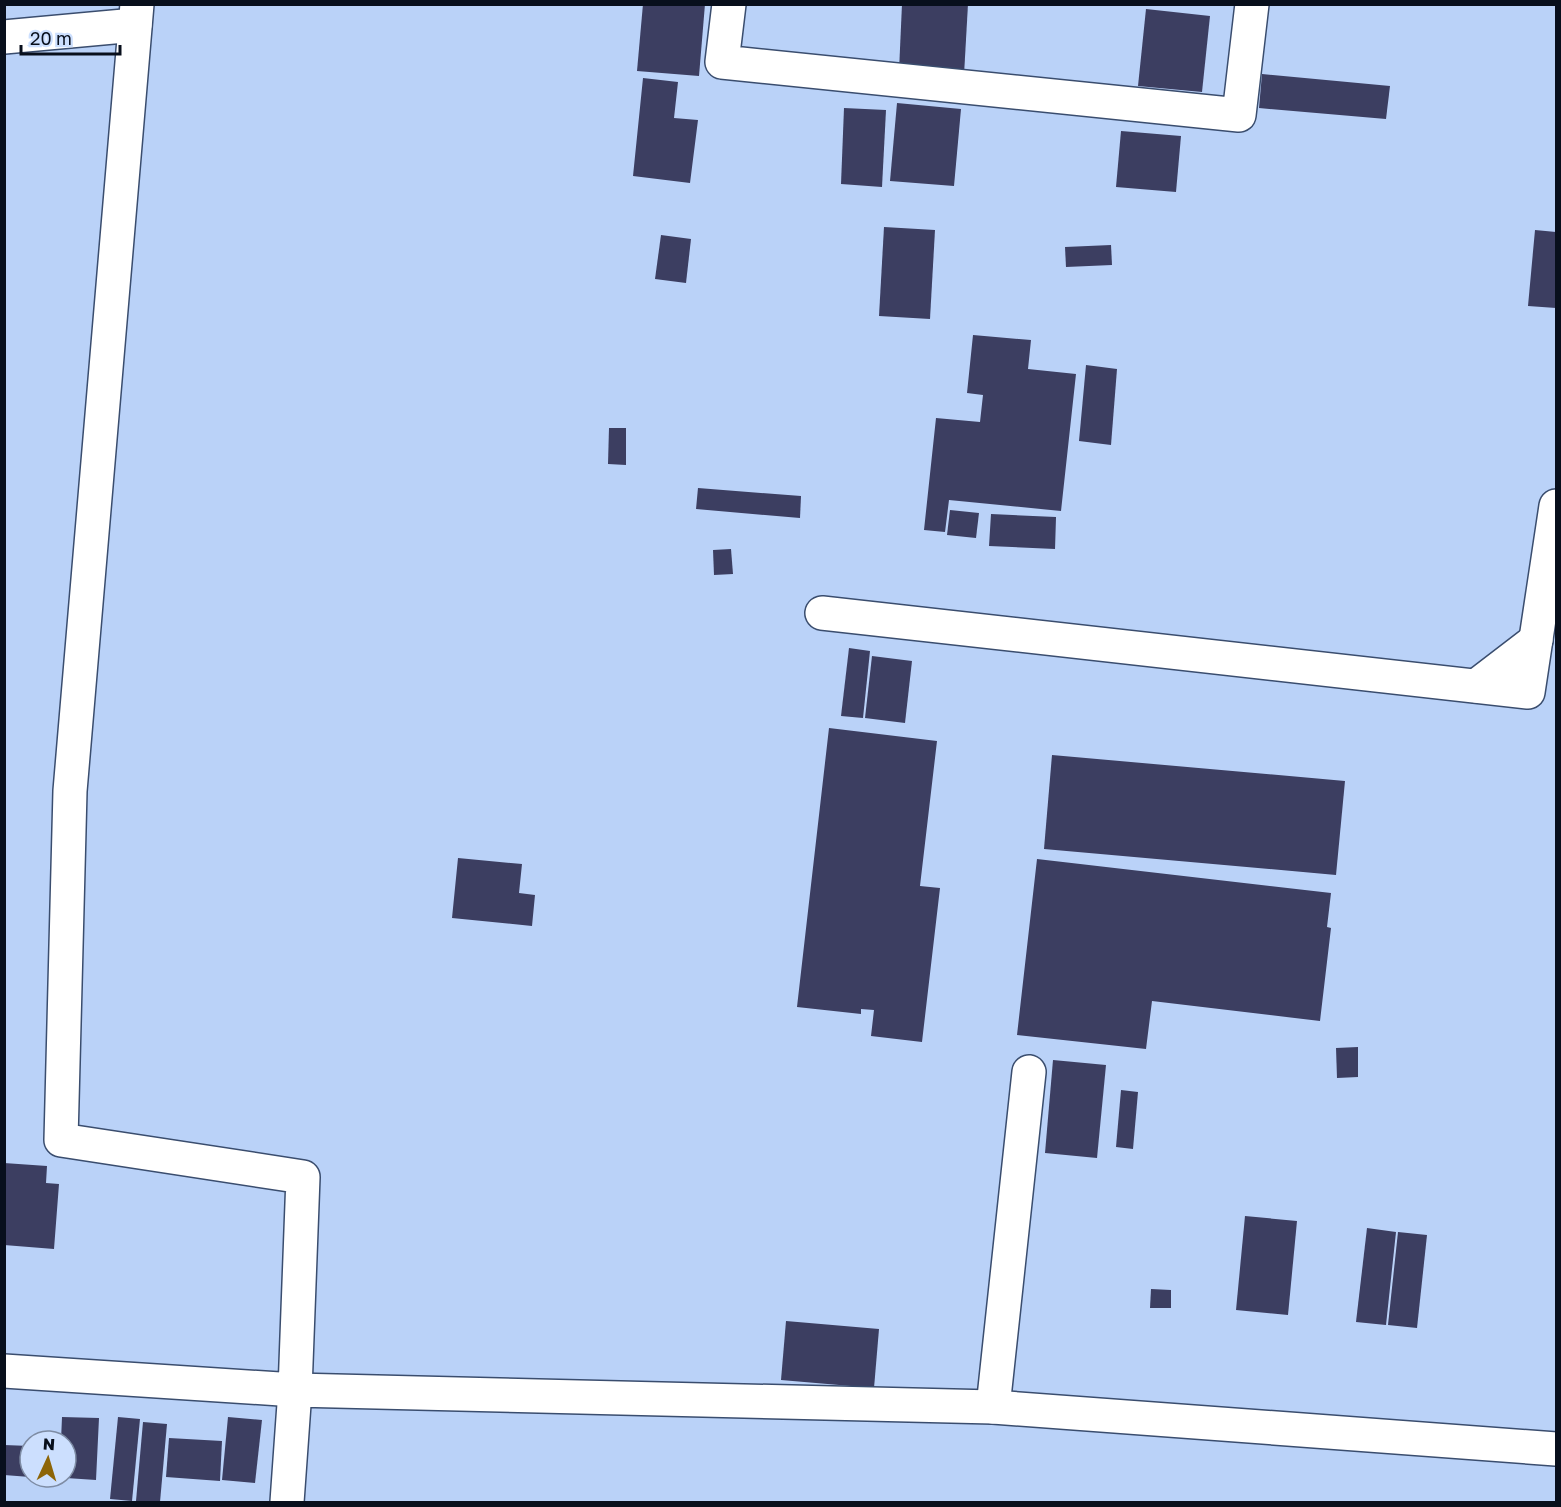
<svg xmlns="http://www.w3.org/2000/svg" width="1561" height="1507" font-family="'Golos Text',sans-serif">
  <style>
    .building { fill: #3c3e61 }
    .lines { fill: none; stroke-linecap: round; stroke-linejoin: round }
    .minor-casing { stroke: #3a4d6e; stroke-width: 36 }
    .minor { stroke: #fff; stroke-width: 33 }
  </style>
  <rect width="100%" height="100%" fill="#bad2f8"/>
  <g class="building">
    <polygon points="643,4 705,4 699,76 637,71"/>
    <polygon points="902,4 968,4 964,75 899,71"/>
    <polygon points="1146,9 1210,16 1202,92 1138,86"/>
    <polygon points="1262,74 1390,86 1386,119 1259,108"/>
    <polygon points="643,78 678,82 674,118 698,120 690,183 633,176"/>
    <polygon points="897,103 961,109 954,186 890,181"/>
    <polygon points="844,108 886,110 882,187 841,184"/>
    <polygon points="1121,131 1181,136 1176,192 1116,187"/>
    <polygon points="884,227 935,230 930,319 879,316"/>
    <polygon points="1535,230 1556,232 1556,308 1528,306"/>
    <polygon points="661,235 691,239 686,283 655,279"/>
    <polygon points="1111,245 1112,265 1066,267 1065,247"/>
    <polygon points="973,335 1031,340 1028,369 1076,374 1061,511 949,500 945,532 924,530 936,418 980,422 983,395 967,393"/>
    <polygon points="1086,365 1117,369 1111,445 1079,441"/>
    <polygon points="609,428 626,428 626,465 608,464"/>
    <polygon points="698,488 801,496 800,518 696,509"/>
    <polygon points="950,510 979,513 976,538 947,535"/>
    <polygon points="991,514 1056,517 1055,549 989,546"/>
    <polygon points="731,549 733,574 714,575 713,550"/>
    <polygon points="849,648 870,651 863,718 841,716"/>
    <polygon points="872,656 912,661 905,723 865,718"/>
    <polygon points="829,728 937,741 920,886 940,888 922,1042 871,1036 874,1010 861,1009 861,1014 797,1007"/>
    <polygon points="1052,755 1345,781 1336,875 1044,849"/>
    <polygon points="458,858 522,864 519,893 535,895 532,926 452,918"/>
    <polygon points="1037,859 1331,893 1327,927 1331,928 1320,1021 1152,1001 1146,1049 1017,1035"/>
    <polygon points="1358,1047 1358,1077 1337,1078 1336,1048"/>
    <polygon points="1053,1060 1106,1065 1097,1158 1045,1153"/>
    <polygon points="1121,1090 1138,1092 1133,1149 1116,1147"/>
    <polygon points="4,1163 47,1166 46,1183 59,1184 54,1249 4,1245"/>
    <polygon points="1245,1216 1297,1221 1288,1315 1236,1310"/>
    <polygon points="1367,1228 1396,1232 1386,1325 1356,1322"/>
    <polygon points="1398,1232 1427,1235 1417,1328 1388,1325"/>
    <polygon points="1151,1289 1171,1290 1171,1308 1150,1308"/>
    <polygon points="786,1321 879,1329 874,1388 781,1380"/>
    <polygon points="62,1417 99,1418 96,1480 66,1478 66,1441 61,1441"/>
    <polygon points="118,1417 140,1419 132,1501 110,1499"/>
    <polygon points="228,1417 262,1420 255,1483 222,1480"/>
    <polygon points="143,1422 167,1424 160,1502 136,1501"/>
    <polygon points="169,1438 222,1441 220,1481 166,1477"/>
    <polygon points="4,1445 30,1446 30,1477 4,1475"/>
  </g>
  <g class="lines">
    <defs>
      <g id="minor">
        <polyline points="729,4 722,62 1239,115 1252,4"/>
        <polyline points="4,37 135,25"/>
        <polyline points="822,613 1528,692 1556,506"/>
        <polyline points="1476,686 1536,640"/>
        <polyline points="4,1371 295,1390 303,1177 61,1140 70,791 137,4"/>
        <polyline points="993,1407 1556,1449"/>
        <polyline points="287,1502 295,1390 993,1407 1029,1072"/>
      </g>
    </defs>
    <use href="#minor" class="minor-casing"/>
    <use href="#minor" class="minor"/>
  </g>
  <rect width="1561" height="1507" fill="none" stroke="#080f1c" stroke-width="12"/>
  <g transform="translate(48 1459) rotate(4)"><circle r="28" fill="#ccdffe" stroke="#7e8ca4" stroke-width="1.5"/>
  <path d="M0-4.5L10 22L0 15L-10 22Z" fill="#8d6508"/>
  <text y="-9" font-size="16" font-weight="bold" text-anchor="middle" fill="#080f1c">N</text>
  </g>
  <path d="M21 45v9h99v-9" fill="none" stroke="#080f1c" stroke-width="3"/>
  <text x="30" y="45" font-size="18" fill="#080f1c" stroke="#ccdffe" stroke-width="4.5" paint-order="stroke">20 m</text>
</svg>
